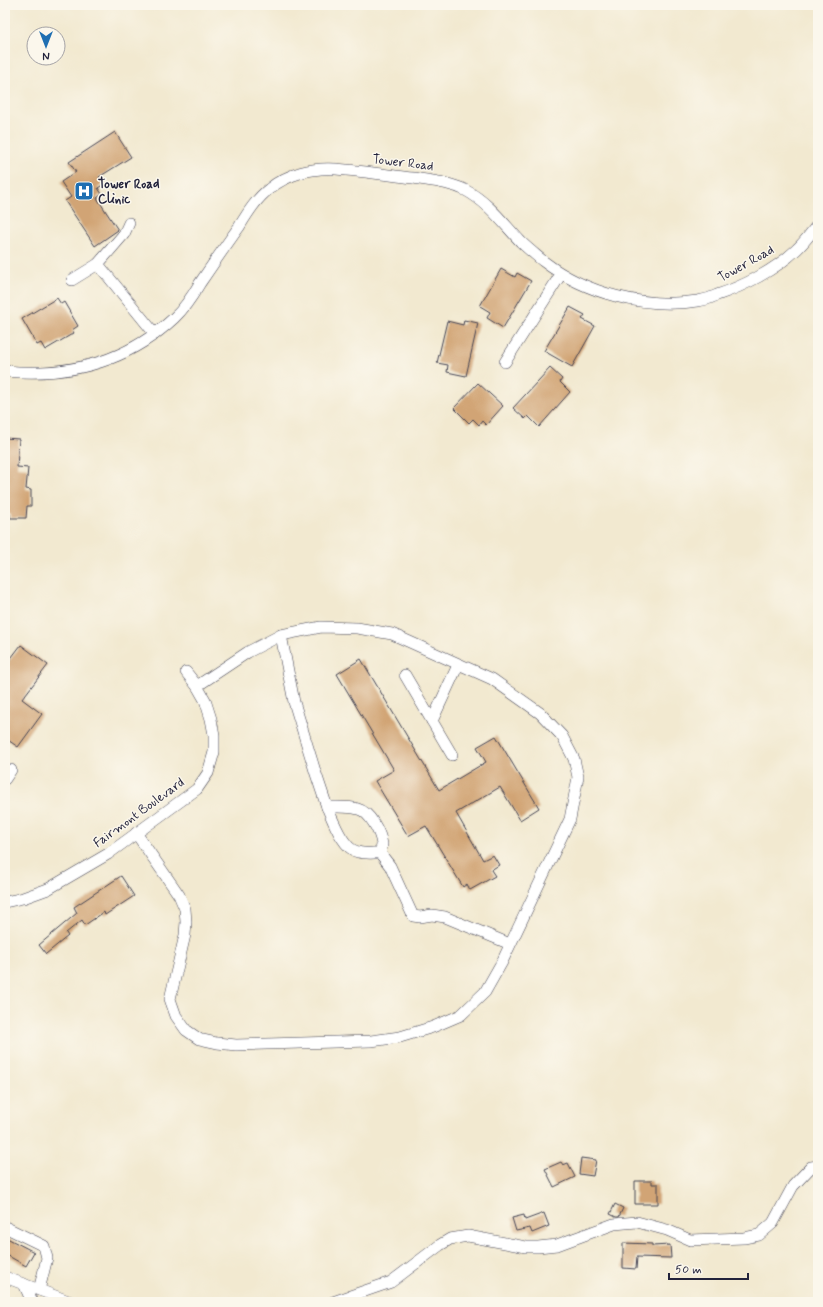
<svg xmlns="http://www.w3.org/2000/svg" width="823" height="1307" font-family="Mynerve,sans-serif">
  <style>
    .building { fill: #d1a475 }
    .lines { fill: none; stroke-linecap: round; stroke-linejoin: round }
    .minor-casing { stroke: #414051; stroke-width: 12 }
    .minor { stroke: #fff; stroke-width: 11 }
    .labels { text-anchor: middle; dominant-baseline: central; stroke-width: 3; stroke-linejoin: round; paint-order: stroke }
    .street-label { font-size: 13px; fill: #22223b; stroke: #fbf7ec }
    .poi-label { font-size: 13px; font-weight: bold; fill: #22223b; stroke: #fbf7ec; text-anchor: start }
  </style>
  <rect width="100%" height="100%" fill="#fbf7ec"/>
  <filter id="ink" filterUnits="userSpaceOnUse"><feTurbulence type="fractalNoise" baseFrequency=".025" numOctaves="2"/><feDisplacementMap in="SourceGraphic" scale="8" xChannelSelector="R" yChannelSelector="G"/><feConvolveMatrix kernelMatrix="1 2 1 2 8 2 1 2 1" color-interpolation-filters="sRGB"/></filter>
  <filter id="wash" filterUnits="userSpaceOnUse"><feTurbulence type="fractalNoise" baseFrequency=".012" numOctaves="4" result="noise"/><feDisplacementMap in="SourceGraphic" scale="16" xChannelSelector="R" yChannelSelector="G"/><feGaussianBlur stdDeviation="0.9" result="paint"/><feColorMatrix in="noise" values="0 0 0 0 0 0 0 0 0 0 0 0 0 0 0 0 0 1.4 0 .05"/><feComposite in="paint" operator="in"/></filter>
  <g filter="url(#wash)">
    <rect width="100%" height="100%" fill="#f2e9d0"/>
    <g id="blocks">
      <g class="building">
        <polygon points="115,132 131,157 99,177 104,184 98,188 102,194 97,198 118,230 95,246 65,201 71,197 61,182 76,172 69,162"/>
        <polygon points="501,269 515,277 517,273 531,281 503,328 487,318 490,312 480,306"/>
        <polygon points="57,298 61,304 64,302 78,326 72,330 74,333 45,350 41,343 37,345 22,319"/>
        <polygon points="570,307 585,315 582,319 595,326 572,367 544,351"/>
        <polygon points="464,320 478,323 466,376 447,372 448,365 437,363 447,321 463,325"/>
        <polygon points="550,368 562,379 560,382 570,392 539,427 528,416 525,419 513,408"/>
        <polygon points="478,383 503,406 486,425 482,421 479,425 473,419 469,423 454,408"/>
        <polygon points="5,438 19,439 17,467 28,468 26,489 31,490 31,506 27,506 26,518 10,518 10,514 5,514"/>
        <polygon points="21,645 48,665 22,699 42,714 18,747 5,738 5,666"/>
        <polygon points="361,659 439,790 486,762 477,747 496,736 539,808 520,820 500,787 456,813 483,860 493,855 499,865 491,870 495,876 470,890 467,884 463,887 426,826 408,836 375,781 394,770 337,674"/>
        <polygon points="121,876 134,896 105,915 104,912 85,925 82,920 66,933 68,936 46,954 39,945 77,913 74,907"/>
        <polygon points="581,1158 596,1160 593,1176 579,1174"/>
        <polygon points="561,1162 563,1165 568,1163 575,1177 554,1187 545,1169"/>
        <polygon points="635,1181 652,1181 652,1184 658,1184 658,1204 635,1204"/>
        <polygon points="615,1204 623,1208 619,1217 616,1217 610,1214"/>
        <polygon points="544,1213 549,1226 532,1233 530,1228 516,1231 512,1218 524,1215 525,1220"/>
        <polygon points="5,1237 34,1252 26,1266 5,1254"/>
        <polygon points="623,1243 652,1244 652,1246 670,1245 671,1258 637,1257 636,1269 623,1268"/>
      </g>
    </g>
  </g>
  <g filter="url(#ink)">
    <use href="#blocks" fill-opacity="0" stroke="#414051" stroke-width="1"/>
    <g class="lines">
      <defs>
        <g id="minor">
          <polyline points="98,264 155,334"/>
          <polyline points="72,280 98,264 124,234 129,223"/>
          <polyline points="505,362 561,274"/>
          <path d="M5,371C69,377 127,362 174,318C185,308 193,295 200,283C213,264 226,245 239,227C247,214 256,199 269,189C287,174 313,167 336,169C362,171 388,175 413,178C431,181 449,182 465,190C488,202 503,223 521,242C528,249 536,255 543,261C586,294 645,309 698,301C705,300 711,298 717,295C744,286 775,270 796,250C804,243 811,233 818,224"/>
          <path d="M281,635L294,702L315,771L327,807C337,807 349,806 358,809C370,812 380,832 382,844C382,847 381,850 380,853L390,866L413,916L420,917L432,915L445,917L510,944"/>
          <polyline points="405,675 432,721"/>
          <polyline points="452,755 432,721 458,665"/>
          <polyline points="5,779 11,770"/>
          <path d="M327,807C333,820 343,849 358,852C365,854 373,853 380,853"/>
          <polyline points="136,833 179,895 185,909 186,922 185,935 170,999 176,1016 186,1030 199,1039 217,1043 236,1045 371,1041 400,1037 433,1027 461,1015 485,992 502,962 570,819 578,777 574,759 562,736 540,713 492,679 392,634 357,628 321,627 281,635 248,652 197,686"/>
          <polyline points="5,902 23,898 48,889 108,854 197,789 208,773 214,752 214,735 211,719 205,700 197,686 186,672"/>
          <polyline points="5,1227 44,1246 47,1258 39,1290"/>
          <polyline points="5,1277 71,1302"/>
          <polyline points="24,1284 32,1302"/>
          <polyline points="333,1302 391,1282 440,1245 450,1239 468,1236 526,1247 538,1247 557,1245 614,1224 637,1222 667,1230 690,1240 744,1238 759,1235 773,1223 793,1186 811,1167 818,1166"/>
        </g>
      </defs>
      <use href="#minor" class="minor-casing"/>
      <use href="#minor" class="minor"/>
    </g>
  </g>
  <defs>
    <symbol id="hospital-square" viewBox="-11 -11 22 22"><rect x="-9" y="-9" width="18" height="18" rx="4" fill="#1f6fb2" stroke="#fbf7ec"/><path d="M-5-5h3v3.5h4V-5h3V5h-3V1.5h-4V5h-3Z" fill="#fff"/></symbol>
  </defs>
  <g fill-rule="evenodd">
    <use href="#hospital-square" x="73" y="180" width="22" height="22"/>
  </g>
  <g class="labels">
    <g class="street-label">
      <text transform="translate(403 163) rotate(7)">Tower Road</text>
      <text transform="translate(746 264) rotate(-29)">Tower Road</text>
      <text transform="translate(139 813) rotate(-36)">Fairmont Boulevard</text>
    </g>
    <g class="poi-label">
      <text x="98" y="184">Tower Road<tspan x="98" dy="15">Clinic</tspan></text>
    </g>
  </g>
  <rect width="823" height="1307" fill="none" stroke="#fbf7ec" stroke-width="20"/>
  <g transform="translate(46 46) rotate(180)"><circle r="19" fill="#fbf7ec" stroke="#a4a2a5"/>
  <path d="M0-3L7 15L0 10L-7 15Z" fill="#1f6fb2"/>
  <text y="-6" font-size="11" font-weight="bold" text-anchor="middle" fill="#22223b">N</text>
  </g>
  <path d="M669 1273v6h79v-6" fill="none" stroke="#22223b" stroke-width="2"/>
  <text x="675" y="1273" font-size="12" fill="#22223b" stroke="#fbf7ec" stroke-width="3" paint-order="stroke">50 m</text>
</svg>
